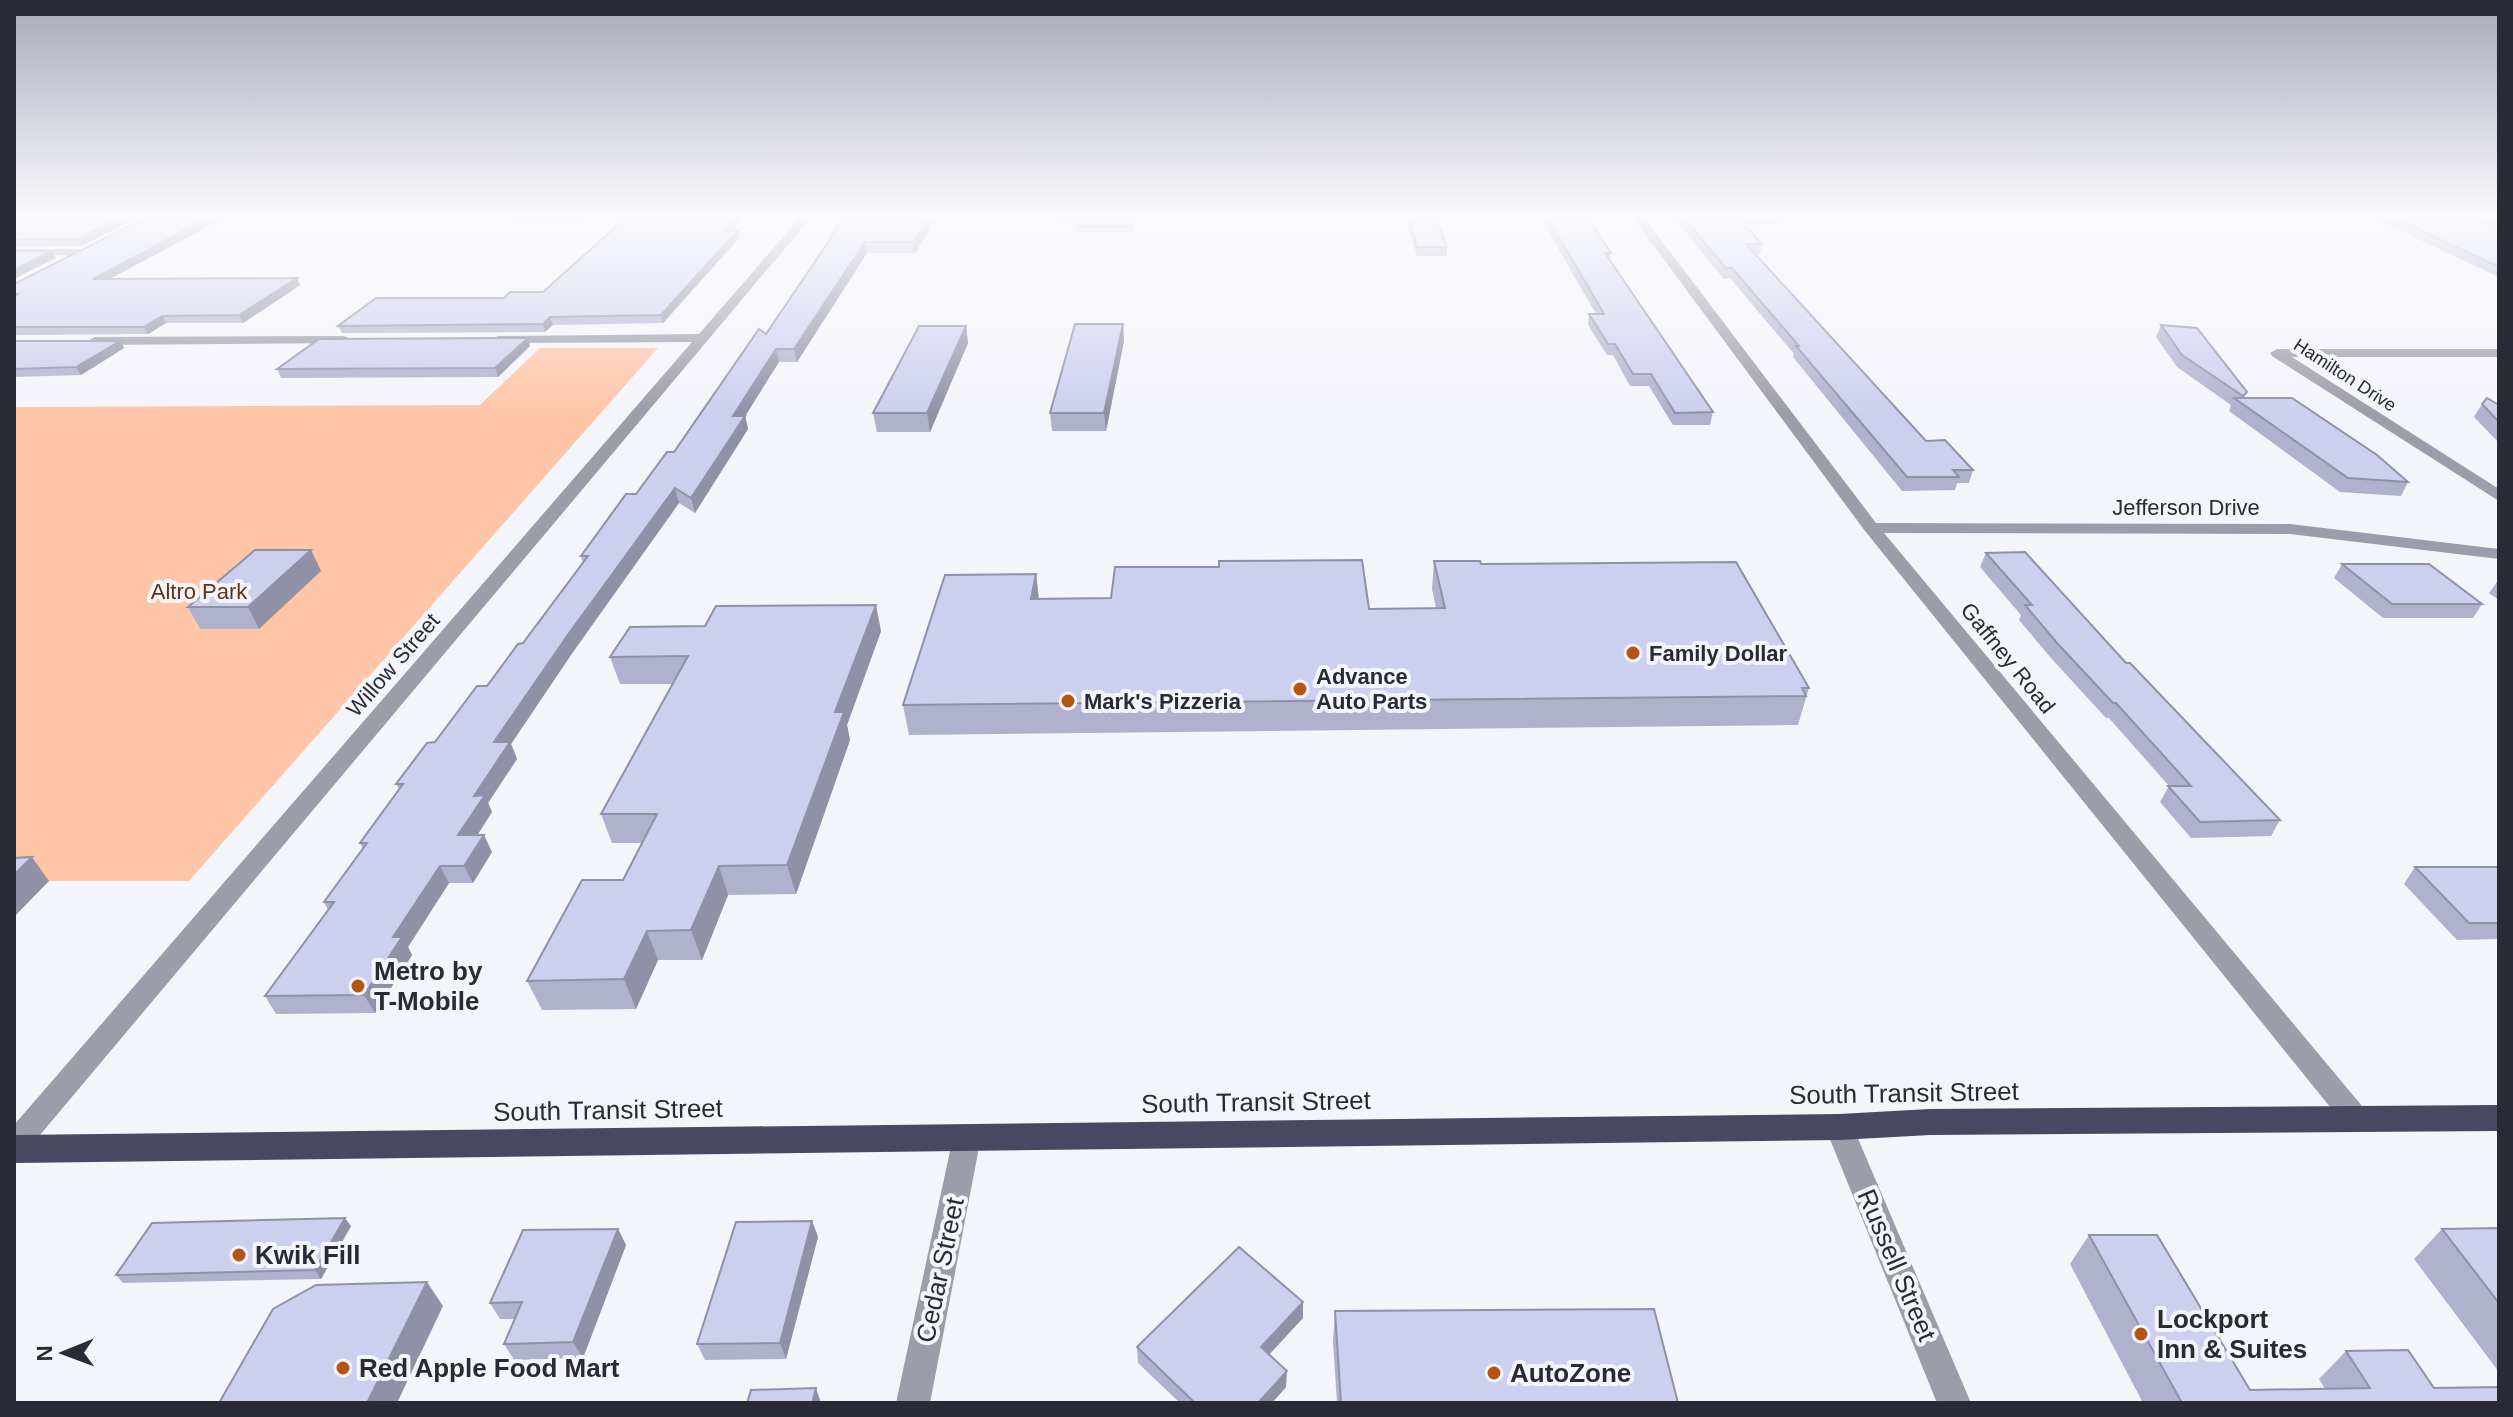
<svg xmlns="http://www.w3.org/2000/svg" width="2513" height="1417" font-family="Arial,sans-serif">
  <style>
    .green { fill: #ffc5a7 }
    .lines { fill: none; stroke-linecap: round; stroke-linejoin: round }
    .minor { fill: #9c9caa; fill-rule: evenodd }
    .trunk { fill: #484860; fill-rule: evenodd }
    .wall { fill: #b0b2cd }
    .shaded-wall { fill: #9091a7 }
    .building { fill: #cdcfee; stroke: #9091a7; stroke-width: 2 }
    .poi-dot { fill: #b55511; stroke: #f4f4fb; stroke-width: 3 }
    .labels { text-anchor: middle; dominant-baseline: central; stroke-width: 8; stroke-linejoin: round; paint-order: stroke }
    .far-street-label { font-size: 18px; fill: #2a2a36; stroke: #f4f4fb }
    .street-label { font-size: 22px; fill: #2a2a36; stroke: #f4f4fb }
    .park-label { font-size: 22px; fill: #633215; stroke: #f4f4fb }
    .poi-label { font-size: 22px; font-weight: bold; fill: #2a2a36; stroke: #f4f4fb; text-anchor: start }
    .near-poi-label { font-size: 26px; font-weight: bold; fill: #2a2a36; stroke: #f4f4fb; text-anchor: start }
    .near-street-label { font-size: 26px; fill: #2a2a36; stroke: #f4f4fb }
  </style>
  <rect width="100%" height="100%" fill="#f4f4fb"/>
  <polygon class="green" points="540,348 658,348 189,881 14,881 14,407 480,405"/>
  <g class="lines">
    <g class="minor">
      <polygon points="802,215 813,215 24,1154 14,1157 14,1125 692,342 502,343 496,339 497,336 699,334"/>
      <polygon points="1631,215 1642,215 1876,523 2290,524 2499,549 2499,559 2290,534 1884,533 2367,1112 2371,1120 2367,1128 2357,1132 2347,1128 1865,531"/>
      <polygon points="14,249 86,249 92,252 86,255 14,255"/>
      <polygon points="342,336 347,337 347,343 94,345 88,341 94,337"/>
      <polygon points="2277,349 2499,349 2499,357 2292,357 2499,489 2499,501 2272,356 2270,353"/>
      <polygon points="1839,1115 1849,1119 1853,1127 1971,1403 1937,1403 1825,1127 1829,1119"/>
      <polygon points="967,1125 977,1128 981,1137 930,1403 896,1403 953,1137 957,1128"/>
    </g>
    <polygon class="trunk" points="2499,1105 2499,1131 1930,1135 1839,1140 14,1163 14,1135 1839,1114 1930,1109"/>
  </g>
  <g class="wall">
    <polygon points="14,215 143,215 81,246 14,247"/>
    <polygon points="151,215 438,215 261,216 222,219 110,279 297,278 300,285 243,323 166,323 148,334 14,335 14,284"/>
    <polygon points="497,215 746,215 733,230 738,230 740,237 663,323 553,325 545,332 342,333 338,326 543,292 625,219 508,220 507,217 497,217"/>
    <polygon points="844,215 938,215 915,253 867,253 797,362 779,362 745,416 748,429 695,513 679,503 573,652 511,744 517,759 488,803 492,812 477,835 492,852 473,883 449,883 408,947 412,955 375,1013 276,1014 265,996 328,910 324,902 363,849 360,843 399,789 396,784 487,686 523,643 583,563 581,556 674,452 766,334 827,244"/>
    <polygon points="1053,215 1172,215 1172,218 1136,219 1133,232 1076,233 1076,222 1053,222"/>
    <polygon points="1404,215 1436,215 1447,247 1447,256 1417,256"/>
    <polygon points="1539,215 1586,215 1611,253 1610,260 1713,412 1710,425 1673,425 1649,386 1630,386 1613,355 1607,355 1588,325 1589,314 1596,314"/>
    <polygon points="1671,215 1784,215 1782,224 1744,225 1762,244 1760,254 1755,254 1926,441 1973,470 1969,483 1957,483 1955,490 1902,491 1793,357 1794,354 1730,278 1724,279"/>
    <polygon points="2366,215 2472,215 2499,227 2499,277"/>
    <polygon points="1123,324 1124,341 1106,431 1052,431 1050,413"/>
    <polygon points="2161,325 2247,392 2244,398 2408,482 2401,496 2340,492 2229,411 2231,405 2177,367 2156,337"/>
    <polygon points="966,326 968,343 930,432 877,432 873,413"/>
    <polygon points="14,341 120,341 124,348 81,375 14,377"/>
    <polygon points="530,346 498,377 281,378 277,369"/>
    <polygon points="2482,404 2499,405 2499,443 2474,417"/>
    <polygon points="311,550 321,571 259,629 200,629 188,607"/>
    <polygon points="1986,553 2126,663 2280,820 2271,836 2191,838 2160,802 2169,786 2109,718 2106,718 2051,658 2019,620 2021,615 1980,567"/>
    <polygon points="1434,561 1481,564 1809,688 1798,725 909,735 903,705 1036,574 1039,599 1369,609 1436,608 1432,589"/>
    <polygon points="2342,564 2482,604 2473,618 2383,618 2334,578"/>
    <polygon points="2499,579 2499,600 2489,593"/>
    <polygon points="881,631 847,725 850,740 796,894 728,895 702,960 658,960 636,1009 542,1010 527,981 623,880 642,843 612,843 601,814 673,684 620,684 610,657"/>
    <polygon points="2415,867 2499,867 2499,939 2457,940 2404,884"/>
    <polygon points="812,1221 818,1237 786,1359 705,1360 697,1344"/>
    <polygon points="351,1226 321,1279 123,1283 116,1275"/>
    <polygon points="2499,1228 2499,1372 2414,1259 2442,1229"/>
    <polygon points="618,1229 626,1245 583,1358 514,1360 504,1344 515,1319 500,1319 490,1303"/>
    <polygon points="2089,1235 2250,1390 2325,1389 2319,1379 2346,1351 2434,1388 2499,1403 2143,1403 2070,1264"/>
    <polygon points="1335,1311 1678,1403 1337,1403 1333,1342"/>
    <polygon points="1303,1318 1269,1355 1286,1387 1272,1403 1180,1403 1138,1363 1137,1347"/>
  </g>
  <g class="shaded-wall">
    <polygon points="126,215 143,215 81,246 78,239"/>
    <polygon points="213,215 261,216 222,219 96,286 93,279"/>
    <polygon points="739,215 746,215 727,237 725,231"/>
    <polygon points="930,215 938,215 915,253 914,242"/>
    <polygon points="738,230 740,237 663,323 661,315"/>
    <polygon points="865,242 867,253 797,362 794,349"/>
    <polygon points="52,251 56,258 14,279 14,270"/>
    <polygon points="297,278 300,285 243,323 239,315"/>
    <polygon points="162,316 166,323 148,334 144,327"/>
    <polygon points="550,317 553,325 545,332 543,324"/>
    <polygon points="1123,324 1124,341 1106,431 1104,413"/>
    <polygon points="966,326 968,343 930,432 927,413"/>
    <polygon points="528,338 530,346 498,377 495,368"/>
    <polygon points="120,341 124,348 81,375 76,367"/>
    <polygon points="776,349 779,362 742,421 745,416 748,429 695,513 691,498 733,416"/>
    <polygon points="675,488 679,503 573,652 511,744 517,759 488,803 492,812 466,853 458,835 494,742 567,636"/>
    <polygon points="311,550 321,571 259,629 248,607"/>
    <polygon points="1036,574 1039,602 1031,599"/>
    <polygon points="876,605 881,631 847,725 850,740 796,894 787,865 835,712"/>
    <polygon points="484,835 492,852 473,883 464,866"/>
    <polygon points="32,857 49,881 14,917 14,875"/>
    <polygon points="440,866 449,883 408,947 412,955 375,1013 364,995 393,937"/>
    <polygon points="719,866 728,895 702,960 691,930"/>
    <polygon points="647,931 658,960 636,1009 624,979"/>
    <polygon points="345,1218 351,1226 321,1279 315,1270"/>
    <polygon points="812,1221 818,1237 786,1359 780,1343"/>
    <polygon points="618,1229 626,1245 583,1358 573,1342"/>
    <polygon points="427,1282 443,1306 397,1403 367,1403"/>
    <polygon points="1303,1302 1303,1318 1261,1363 1261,1347"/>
    <polygon points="1287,1371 1286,1387 1272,1403 1258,1403"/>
    <polygon points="816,1388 821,1403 812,1403"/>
  </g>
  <g class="building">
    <polygon points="14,215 126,215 78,239 14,240"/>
    <polygon points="151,215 213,215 93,279 297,278 239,315 162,316 144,327 14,327 14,297 18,294 14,294 14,284"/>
    <polygon points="629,215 739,215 725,231 738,230 661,315 550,317 543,324 338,326 376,298 504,298 510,292 543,292"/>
    <polygon points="844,215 930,215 914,242 865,242 794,349 776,349 733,416 745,416 691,498 675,488 567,636 494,742 510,742 474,796 485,795 458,835 484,835 464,866 440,866 393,937 402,937 364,995 265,996 334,902 324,902 367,843 360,843 403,784 396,784 427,743 435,742 477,686 487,686 518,644 523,643 588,556 581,556 626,494 636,494 667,452 674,452 759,329 766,334 827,244"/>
    <polygon points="1053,215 1135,215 1132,226 1075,226 1078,216"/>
    <polygon points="1408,215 1436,215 1447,247 1417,247"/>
    <polygon points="1546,215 1586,215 1611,253 1605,253 1713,412 1675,413 1651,374 1633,374 1615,344 1608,344 1589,314 1604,314"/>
    <polygon points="1681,215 1735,215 1762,244 1746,244 1926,441 1945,440 1973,470 1953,470 1959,477 1907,477 1796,346 1799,346 1732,268 1726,268"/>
    <polygon points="2387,215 2472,215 2499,227 2499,267"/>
    <polygon points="14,251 52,251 14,270"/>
    <polygon points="1075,324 1123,324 1104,413 1050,413"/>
    <polygon points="2161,325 2197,328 2247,392 2243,396 2182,355"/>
    <polygon points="919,326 966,326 927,413 873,413"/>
    <polygon points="528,338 495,368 277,369 319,339"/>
    <polygon points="14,341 120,341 76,367 14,369"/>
    <polygon points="2234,398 2292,398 2377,455 2408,482 2348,478"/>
    <polygon points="2487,398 2499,405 2499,422 2482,404"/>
    <polygon points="255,550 311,550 248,607 188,607"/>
    <polygon points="2025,552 2126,663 2130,663 2280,820 2200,822 2168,786 2191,786 2116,703 2113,703 2057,643 2025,605 2032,605 1986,553"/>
    <polygon points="1362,560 1369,609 1445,608 1434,561 1480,561 1481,564 1736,562 1809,688 1802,688 1806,696 903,705 945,575 1036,574 1031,599 1111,598 1115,567 1219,567 1219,561"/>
    <polygon points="2342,564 2429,564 2482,604 2392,604"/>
    <polygon points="876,605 835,712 844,712 787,865 719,866 691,930 647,931 624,979 527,981 582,880 623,880 657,814 601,814 688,656 610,657 630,627 705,626 716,606"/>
    <polygon points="32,857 14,875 14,858"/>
    <polygon points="2415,867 2499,867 2499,923 2469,923"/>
    <polygon points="345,1218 315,1270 116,1275 152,1223"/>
    <polygon points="812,1221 780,1343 697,1344 736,1222"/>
    <polygon points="2499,1228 2499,1303 2442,1229"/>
    <polygon points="618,1229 573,1342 504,1344 522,1302 490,1303 523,1230"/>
    <polygon points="2089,1235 2157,1235 2250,1390 2370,1388 2346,1351 2408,1350 2434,1388 2499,1387 2499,1403 2182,1403"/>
    <polygon points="1239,1247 1303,1302 1261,1347 1287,1371 1258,1403 1195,1403 1137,1347"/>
    <polygon points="427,1282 367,1403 219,1403 273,1309 316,1285"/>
    <polygon points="1654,1309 1678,1403 1341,1403 1335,1311"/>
    <polygon points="816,1388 812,1403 747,1403 751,1390"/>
  </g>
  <linearGradient id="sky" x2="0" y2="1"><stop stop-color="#a7aab8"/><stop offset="0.52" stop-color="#fafafd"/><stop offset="1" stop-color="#fafafd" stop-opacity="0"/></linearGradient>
  <rect width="2513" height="414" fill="url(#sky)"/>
  <g class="poi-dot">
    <circle cx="1633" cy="653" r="8"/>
    <circle cx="1300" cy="689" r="8"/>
    <circle cx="1068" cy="701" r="8"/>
    <circle cx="358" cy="986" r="8"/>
    <circle cx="239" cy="1255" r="8"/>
    <circle cx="2141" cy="1334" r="8"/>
    <circle cx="343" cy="1368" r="8"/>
    <circle cx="1494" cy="1373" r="8"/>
  </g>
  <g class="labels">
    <g class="far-street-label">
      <text transform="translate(2345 375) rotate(33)">Hamilton Drive</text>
    </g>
    <g class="street-label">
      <text x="2186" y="507">Jefferson Drive</text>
      <text transform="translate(2008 658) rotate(51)">Gaffney Road</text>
      <text transform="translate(393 665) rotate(-49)">Willow Street</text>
    </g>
    <g class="park-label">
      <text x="199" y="591">Altro Park</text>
    </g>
    <g class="poi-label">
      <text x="1649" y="653">Family Dollar</text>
      <text x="1316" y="676">Advance<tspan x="1316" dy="25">Auto Parts</tspan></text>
      <text x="1084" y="701">Mark's Pizzeria</text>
    </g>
    <g class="near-poi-label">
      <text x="374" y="971">Metro by<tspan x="374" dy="30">T-Mobile</tspan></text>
      <text x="255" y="1255">Kwik Fill</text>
      <text x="2157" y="1319">Lockport<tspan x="2157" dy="30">Inn &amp; Suites</tspan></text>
      <text x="359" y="1368">Red Apple Food Mart</text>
      <text x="1510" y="1373">AutoZone</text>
    </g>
    <g class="near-street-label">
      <text transform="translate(1904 1093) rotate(-1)">South Transit Street</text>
      <text transform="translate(1256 1102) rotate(-1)">South Transit Street</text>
      <text transform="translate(608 1110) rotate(-1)">South Transit Street</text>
      <text transform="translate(1897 1265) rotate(67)">Russell Street</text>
      <text transform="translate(940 1270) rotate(-78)">Cedar Street</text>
    </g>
  </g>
  <rect width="2513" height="1417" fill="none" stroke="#2a2a36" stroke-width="32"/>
  <g transform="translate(64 1353) rotate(269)" stroke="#f4f4fb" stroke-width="6" paint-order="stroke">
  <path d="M0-6L14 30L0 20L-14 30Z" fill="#2a2a36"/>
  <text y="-12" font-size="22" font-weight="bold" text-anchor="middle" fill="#2a2a36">N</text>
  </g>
</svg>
